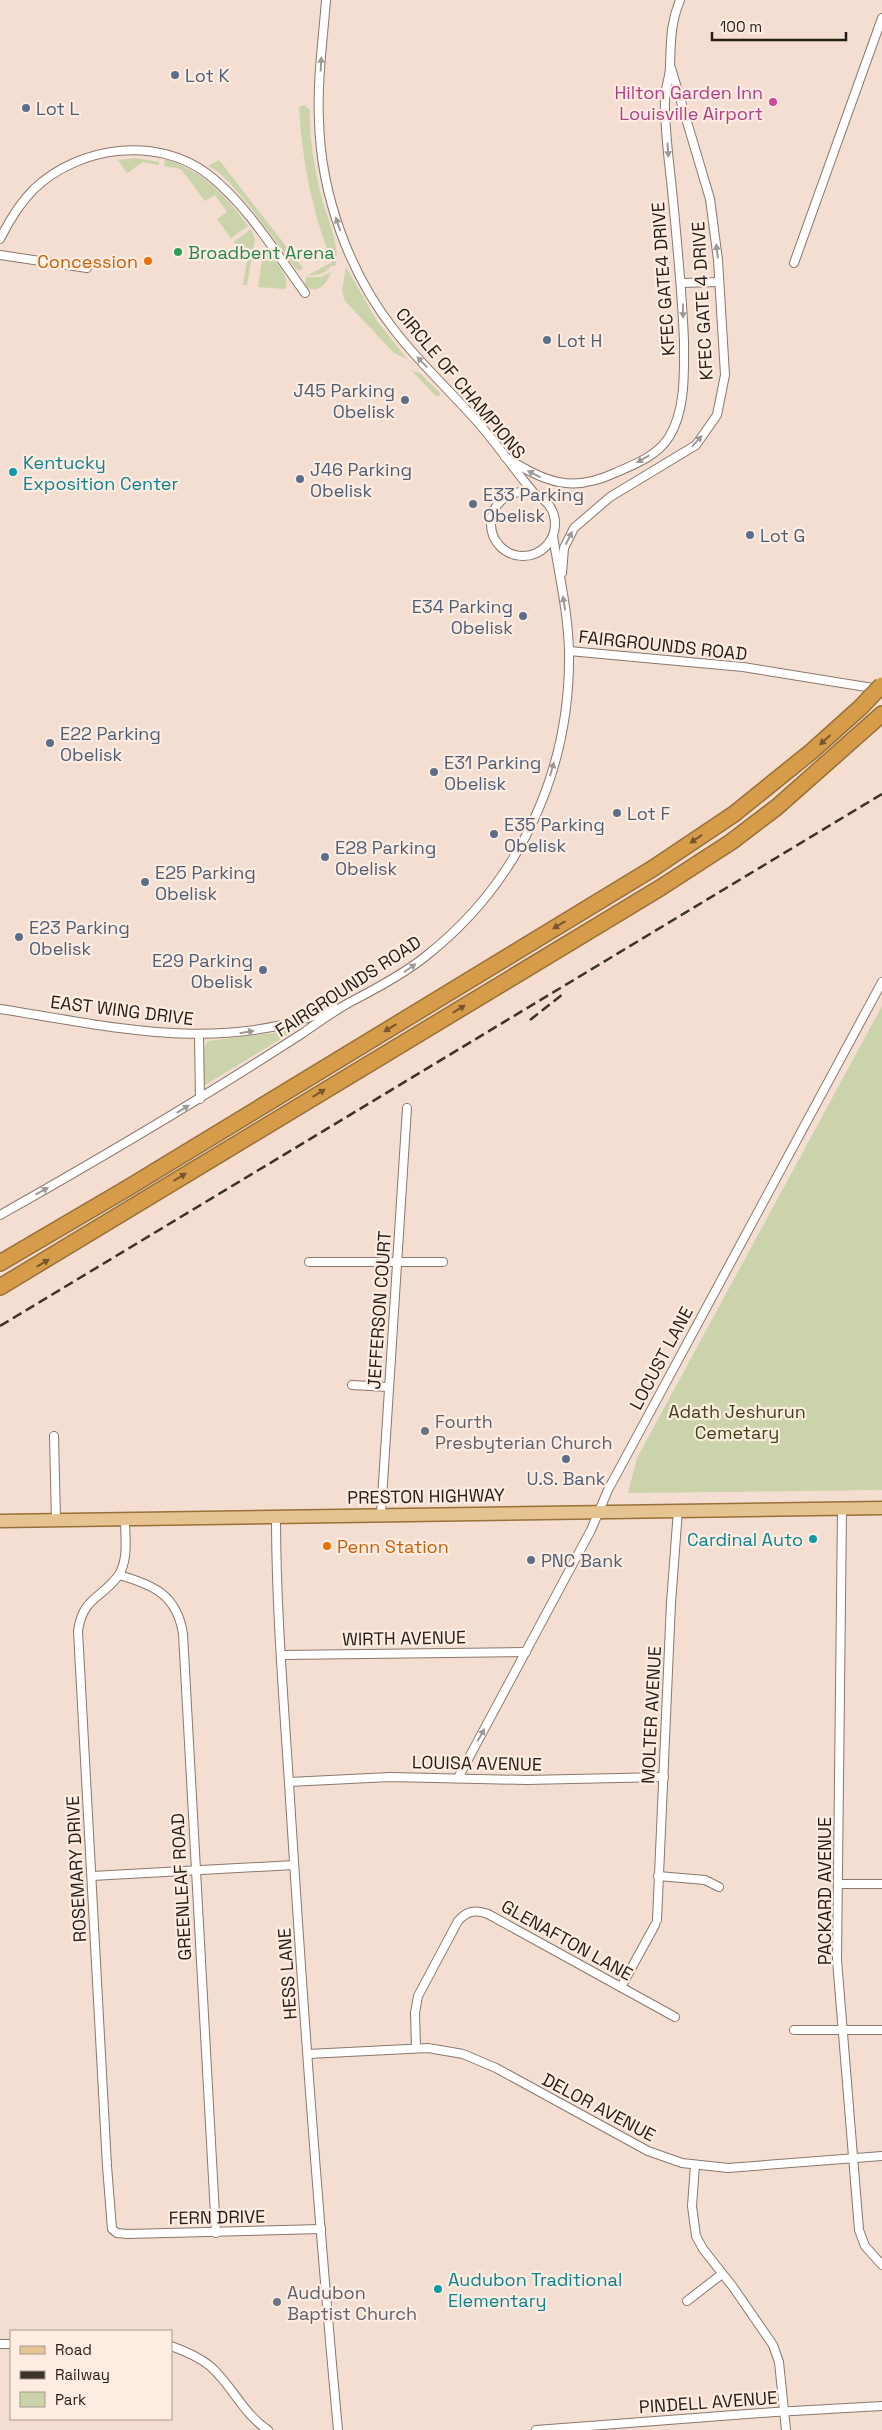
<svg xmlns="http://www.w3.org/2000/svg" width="882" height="2430" font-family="'Space Grotesk',sans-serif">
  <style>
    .green { fill: #cad3a9 }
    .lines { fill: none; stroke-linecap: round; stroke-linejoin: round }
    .minor-casing { stroke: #8a786c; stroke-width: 10 }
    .primary-casing { stroke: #987038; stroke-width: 15 }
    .motorway-casing { stroke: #987038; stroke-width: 18 }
    .minor { stroke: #fff; stroke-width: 8 }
    .primary { stroke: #e6c492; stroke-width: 12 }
    .motorway { stroke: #d69c49; stroke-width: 15 }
    .rail { stroke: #3c332d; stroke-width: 2.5; stroke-dasharray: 10 5; stroke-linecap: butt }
    .motorway-bridge-casing { stroke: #987038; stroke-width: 18; stroke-linecap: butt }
    .motorway-bridge { stroke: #d69c49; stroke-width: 15 }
    .oneway { fill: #9d9997 }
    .oneway2 { fill: #75562e }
    .service-dot { fill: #5c6f8a; stroke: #fdece1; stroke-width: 2 }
    .hotel-dot { fill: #d1479c; stroke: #fdece1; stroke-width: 2 }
    .leisure-dot { fill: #2e9e5b; stroke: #fdece1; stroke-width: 2 }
    .food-dot { fill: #e8710a; stroke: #fdece1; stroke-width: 2 }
    .culture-dot { fill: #0f9aa8; stroke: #fdece1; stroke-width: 2 }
    .worship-dot { fill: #6b7280; stroke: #fdece1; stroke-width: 2 }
    .labels { text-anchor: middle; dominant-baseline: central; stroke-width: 4.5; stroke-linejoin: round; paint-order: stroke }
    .service-label { font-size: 18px; fill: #4e5e75; stroke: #fdece1; text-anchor: start }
    .hotel-label { font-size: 18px; fill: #b23c85; stroke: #fdece1; text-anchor: end }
    .leisure-label { font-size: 18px; fill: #27864d; stroke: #fdece1; text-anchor: start }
    .food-label { font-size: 18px; fill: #c56008; stroke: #fdece1; text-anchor: end }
    .street-label { font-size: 18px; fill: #251d18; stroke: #fdece1 }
    .culture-label { font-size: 18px; fill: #0d838f; stroke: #fdece1; text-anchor: start }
    .park-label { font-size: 18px; fill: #3c4413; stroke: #fdece1 }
    .worship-label { font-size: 18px; fill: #5b616d; stroke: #fdece1; text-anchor: start }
  </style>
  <rect width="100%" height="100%" fill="#f3ded1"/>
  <g class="green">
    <path d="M304,105L310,110C309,137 314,164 320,191C324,213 342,245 335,266H331C325,274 318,276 308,275L332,262C312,212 302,160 299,107Z"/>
    <polygon points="135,158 159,162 159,165 143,162 127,173 118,160"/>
    <path d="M165,159C203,171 226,196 248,226L231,238L217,219L227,212L215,195L205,201L181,169L164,166Z"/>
    <path d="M219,160L303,268L299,271L296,269C278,246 232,175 208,166Z"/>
    <polygon points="251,229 255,240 247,285 243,285 247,260 234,242"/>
    <path d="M267,253C275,260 291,278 285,289L258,287L262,259Z"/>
    <polygon points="346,267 377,321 407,359 394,353 345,301 342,291"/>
    <path d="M331,272C326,284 319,295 305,286L306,277H321Z"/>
    <polygon points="411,370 421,374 440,393 440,396 436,396"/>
    <polygon points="882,1006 882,1490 628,1493 637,1458"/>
    <polygon points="288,1031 289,1034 205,1085 203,1082 203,1050 208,1041"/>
  </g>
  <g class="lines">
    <defs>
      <g id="minor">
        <path d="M326,0C323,40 317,81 319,121C321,195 349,273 395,331C419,362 448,389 474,418C495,441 513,468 533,492"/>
        <path d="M0,239C9,221 19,204 34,189C79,146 158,135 209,175C248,206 276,253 305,293"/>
        <polyline points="0,255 87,268"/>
        <polyline points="794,263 882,18"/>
        <polyline points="681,283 719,282"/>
        <path d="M505,457C546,482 571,494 617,472C636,464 658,455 669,437C686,410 684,371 684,341C682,290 677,240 672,190C669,160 664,127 665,96C666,86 670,76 670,66C671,41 670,25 680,0"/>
        <circle cx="523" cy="524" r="32"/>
        <polyline points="562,573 564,548 574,528 610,497 696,445 717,415 725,375 718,260 710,199 671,68"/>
        <polyline points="569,651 743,667 879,689"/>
        <path d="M0,1009C115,1027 223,1055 335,1008"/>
        <polyline points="199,1036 200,1099"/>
        <path d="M0,1215C103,1157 204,1097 303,1033C320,1021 338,1008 356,999C381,986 405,973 426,956C520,882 571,770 569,651C568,612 559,574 553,536"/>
        <polyline points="309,1262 443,1262"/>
        <polyline points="352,1385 388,1387"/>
        <polyline points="54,1436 56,1520"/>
        <polyline points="842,1509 837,1960 859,2230 865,2246 882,2265"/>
        <polyline points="381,1514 407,1108"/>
        <path d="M276,1516C276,1615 285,1715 291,1815C304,2020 319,2225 338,2430"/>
        <path d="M125,1519C125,1537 129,1560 118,1576C101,1599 83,1597 78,1631L107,2166L112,2229L117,2233L127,2234L321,2229"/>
        <path d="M119,1575C154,1585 177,1595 183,1634L216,2233"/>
        <polyline points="282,1655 526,1652"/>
        <polyline points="458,1778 591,1530 608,1490 882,982"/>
        <polyline points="289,1782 390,1777 526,1780 664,1777"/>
        <polyline points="92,1876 294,1865"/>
        <polyline points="658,1876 705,1880 719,1887"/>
        <polyline points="839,1884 882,1884"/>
        <polyline points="657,1920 671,1603 678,1510"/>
        <polyline points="621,1987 655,1925"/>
        <polyline points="794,2030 882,2030"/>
        <path d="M416,2048L415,2013L418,1996L458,1921C467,1911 475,1909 488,1914L675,2017"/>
        <polyline points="308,2054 428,2048 463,2054 496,2068 648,2151 682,2163 728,2168 882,2156"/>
        <polyline points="695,2165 692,2206 696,2236 703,2249 733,2287 773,2345 779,2362 786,2430"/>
        <polyline points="687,2301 722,2274"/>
        <polyline points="0,2344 11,2344"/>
        <path d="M171,2346C185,2351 199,2357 210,2366C232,2385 243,2414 268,2430"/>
        <polyline points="536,2430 775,2412 882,2406"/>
      </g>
      <polyline id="primary" points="0,1521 882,1508"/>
      <g id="motorway">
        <polyline points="0,1263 126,1189 652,869 734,814 812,751 861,707"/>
        <polyline points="0,1287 660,888 731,842 777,807 882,714"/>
      </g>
    </defs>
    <use href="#minor" class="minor-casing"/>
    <use href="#primary" class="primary-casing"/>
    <use href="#motorway" class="motorway-casing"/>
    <use href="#minor" class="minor"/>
    <use href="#primary" class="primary"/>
    <use href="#motorway" class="motorway"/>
    <g class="rail">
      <polyline points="530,1020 563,994"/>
      <polyline points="0,1326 882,794"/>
    </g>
    <defs>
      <polyline id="motorway-bridge" points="861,707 882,685"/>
    </defs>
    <use href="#motorway-bridge" class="motorway-bridge-casing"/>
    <use href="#motorway-bridge" class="motorway-bridge"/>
  </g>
  <defs><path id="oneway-solid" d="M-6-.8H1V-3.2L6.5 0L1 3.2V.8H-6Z" transform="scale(1.25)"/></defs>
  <g class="oneway">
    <use href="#oneway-solid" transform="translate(321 64) rotate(-87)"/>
    <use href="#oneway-solid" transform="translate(668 150) rotate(86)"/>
    <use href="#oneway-solid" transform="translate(338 224) rotate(-109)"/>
    <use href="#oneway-solid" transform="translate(717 251) rotate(-97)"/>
    <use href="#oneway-solid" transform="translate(683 311) rotate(89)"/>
    <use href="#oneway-solid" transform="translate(422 362) rotate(-134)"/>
    <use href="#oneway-solid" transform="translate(697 441) rotate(-48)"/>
    <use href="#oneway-solid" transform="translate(643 459) rotate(150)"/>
    <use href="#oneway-solid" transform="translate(534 474) rotate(-154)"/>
    <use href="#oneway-solid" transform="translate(569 538) rotate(-63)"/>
    <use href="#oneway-solid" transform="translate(564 603) rotate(-99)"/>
    <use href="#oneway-solid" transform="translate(552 769) rotate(-74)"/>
    <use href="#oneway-solid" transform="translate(410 968) rotate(-35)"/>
    <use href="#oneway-solid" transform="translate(247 1032) rotate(-9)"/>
    <use href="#oneway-solid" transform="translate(183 1109) rotate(-31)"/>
    <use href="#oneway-solid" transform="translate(42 1191) rotate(-29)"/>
    <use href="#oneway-solid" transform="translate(481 1735) rotate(-61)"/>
  </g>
  <g class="oneway2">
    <use href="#oneway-solid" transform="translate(825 740) rotate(138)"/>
    <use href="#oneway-solid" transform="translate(696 839) rotate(146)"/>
    <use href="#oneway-solid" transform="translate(559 925) rotate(149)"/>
    <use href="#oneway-solid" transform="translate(459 1009) rotate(-31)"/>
    <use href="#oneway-solid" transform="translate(390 1028) rotate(149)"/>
    <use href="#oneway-solid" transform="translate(319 1093) rotate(-31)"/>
    <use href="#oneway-solid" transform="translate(180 1177) rotate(-31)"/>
    <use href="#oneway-solid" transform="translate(43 1263) rotate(-31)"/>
  </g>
  <g class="service-dot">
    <circle cx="175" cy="75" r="5"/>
    <circle cx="26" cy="108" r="5"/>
    <circle cx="547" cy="340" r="5"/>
    <circle cx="405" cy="400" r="5"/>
    <circle cx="300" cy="479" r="5"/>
    <circle cx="473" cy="504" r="5"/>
    <circle cx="750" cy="535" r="5"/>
    <circle cx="523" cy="616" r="5"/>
    <circle cx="50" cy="743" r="5"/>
    <circle cx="434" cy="772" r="5"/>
    <circle cx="617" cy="813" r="5"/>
    <circle cx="494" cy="834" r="5"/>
    <circle cx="325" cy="857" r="5"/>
    <circle cx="145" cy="882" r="5"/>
    <circle cx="19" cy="937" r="5"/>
    <circle cx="263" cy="970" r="5"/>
    <circle cx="566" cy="1459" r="5"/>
    <circle cx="531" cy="1560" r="5"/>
  </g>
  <circle class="hotel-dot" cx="773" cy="102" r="5"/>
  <circle class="leisure-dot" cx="178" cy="252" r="5"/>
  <g class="food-dot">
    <circle cx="148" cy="261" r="5"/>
    <circle cx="327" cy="1546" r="5"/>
  </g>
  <g class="culture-dot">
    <circle cx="13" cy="472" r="5"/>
    <circle cx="813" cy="1539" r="5"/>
    <circle cx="438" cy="2289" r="5"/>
  </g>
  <g class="worship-dot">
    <circle cx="425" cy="1431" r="5"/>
    <circle cx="277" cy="2302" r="5"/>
  </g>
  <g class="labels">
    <g class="service-label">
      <text x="185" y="75">Lot K</text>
      <text x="36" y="108">Lot L</text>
      <text x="557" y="340">Lot H</text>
      <text x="395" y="390" text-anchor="end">J45 Parking<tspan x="395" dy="21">Obelisk</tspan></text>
      <text x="310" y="469">J46 Parking<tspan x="310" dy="21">Obelisk</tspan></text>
      <text x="483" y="494">E33 Parking<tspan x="483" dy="21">Obelisk</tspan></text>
      <text x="760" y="535">Lot G</text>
      <text x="513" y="606" text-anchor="end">E34 Parking<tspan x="513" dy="21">Obelisk</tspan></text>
      <text x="60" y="733">E22 Parking<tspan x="60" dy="21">Obelisk</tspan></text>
      <text x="444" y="762">E31 Parking<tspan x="444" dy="21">Obelisk</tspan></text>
      <text x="627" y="813">Lot F</text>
      <text x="504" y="824">E35 Parking<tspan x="504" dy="21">Obelisk</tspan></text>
      <text x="335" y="847">E28 Parking<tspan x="335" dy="21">Obelisk</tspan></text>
      <text x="155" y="872">E25 Parking<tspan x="155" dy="21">Obelisk</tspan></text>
      <text x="29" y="927">E23 Parking<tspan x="29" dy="21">Obelisk</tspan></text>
      <text x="253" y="960" text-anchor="end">E29 Parking<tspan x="253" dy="21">Obelisk</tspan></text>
      <text x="566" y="1478" text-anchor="middle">U.S. Bank</text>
      <text x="541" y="1560">PNC Bank</text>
    </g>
    <g class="hotel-label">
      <text x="763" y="92">Hilton Garden Inn<tspan x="763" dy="21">Louisville Airport</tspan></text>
    </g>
    <g class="leisure-label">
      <text x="188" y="252">Broadbent Arena</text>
    </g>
    <g class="food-label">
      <text x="138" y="261">Concession</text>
      <text x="337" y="1546" text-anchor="start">Penn Station</text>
    </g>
    <g class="street-label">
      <text transform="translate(663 279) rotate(-94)">KFEC GATE4 DRIVE</text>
      <text transform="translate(702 301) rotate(-93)">KFEC GATE 4 DRIVE</text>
      <text transform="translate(461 383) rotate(50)">CIRCLE OF CHAMPIONS</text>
      <text transform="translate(663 645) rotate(6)">FAIRGROUNDS ROAD</text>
      <text transform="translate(348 986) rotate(-33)">FAIRGROUNDS ROAD</text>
      <text transform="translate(122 1010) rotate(7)">EAST WING DRIVE</text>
      <text transform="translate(379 1310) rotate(-86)">JEFFERSON COURT</text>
      <text transform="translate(661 1358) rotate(-62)">LOCUST LANE</text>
      <text transform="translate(426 1496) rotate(-1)">PRESTON HIGHWAY</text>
      <text transform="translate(404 1638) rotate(-1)">WIRTH AVENUE</text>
      <text transform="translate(651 1715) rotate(-87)">MOLTER AVENUE</text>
      <text transform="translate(477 1763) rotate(1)">LOUISA AVENUE</text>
      <text transform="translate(76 1869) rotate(-93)">ROSEMARY DRIVE</text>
      <text transform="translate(181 1887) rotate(-93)">GREENLEAF ROAD</text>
      <text transform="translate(824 1891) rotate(-90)">PACKARD AVENUE</text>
      <text transform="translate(567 1940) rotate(29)">GLENAFTON LANE</text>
      <text transform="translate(287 1974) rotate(-94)">HESS LANE</text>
      <text transform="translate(599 2107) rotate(28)">DELOR AVENUE</text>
      <text transform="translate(217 2217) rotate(-1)">FERN DRIVE</text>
      <text transform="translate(708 2402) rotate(-4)">PINDELL AVENUE</text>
    </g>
    <g class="culture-label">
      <text x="23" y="462">Kentucky<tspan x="23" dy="21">Exposition Center</tspan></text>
      <text x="803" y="1539" text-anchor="end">Cardinal Auto</text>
      <text x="448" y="2279">Audubon Traditional<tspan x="448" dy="21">Elementary</tspan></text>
    </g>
    <g class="park-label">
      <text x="737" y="1411">Adath Jeshurun<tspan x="737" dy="21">Cemetary</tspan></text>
    </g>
    <g class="worship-label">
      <text x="435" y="1421">Fourth<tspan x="435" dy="21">Presbyterian Church</tspan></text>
      <text x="287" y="2292">Audubon<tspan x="287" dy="21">Baptist Church</tspan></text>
    </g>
  </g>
  <rect x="10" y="2330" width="162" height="90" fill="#fdece1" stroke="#a79991"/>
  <rect x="20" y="2346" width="25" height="8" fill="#e6c492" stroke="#a79991"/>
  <text x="55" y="2355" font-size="15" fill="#251d18">Road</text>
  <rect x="20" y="2371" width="25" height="8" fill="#3c332d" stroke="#a79991"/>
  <text x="55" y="2380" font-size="15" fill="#251d18">Railway</text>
  <rect x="20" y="2392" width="25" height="15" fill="#cad3a9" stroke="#a79991"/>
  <text x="55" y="2405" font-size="15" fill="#251d18">Park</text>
  <path d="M712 32v8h134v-8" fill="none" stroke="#251d18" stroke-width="2.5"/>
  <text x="720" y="32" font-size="15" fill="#251d18" stroke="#fdece1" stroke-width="4" paint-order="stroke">100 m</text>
</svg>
